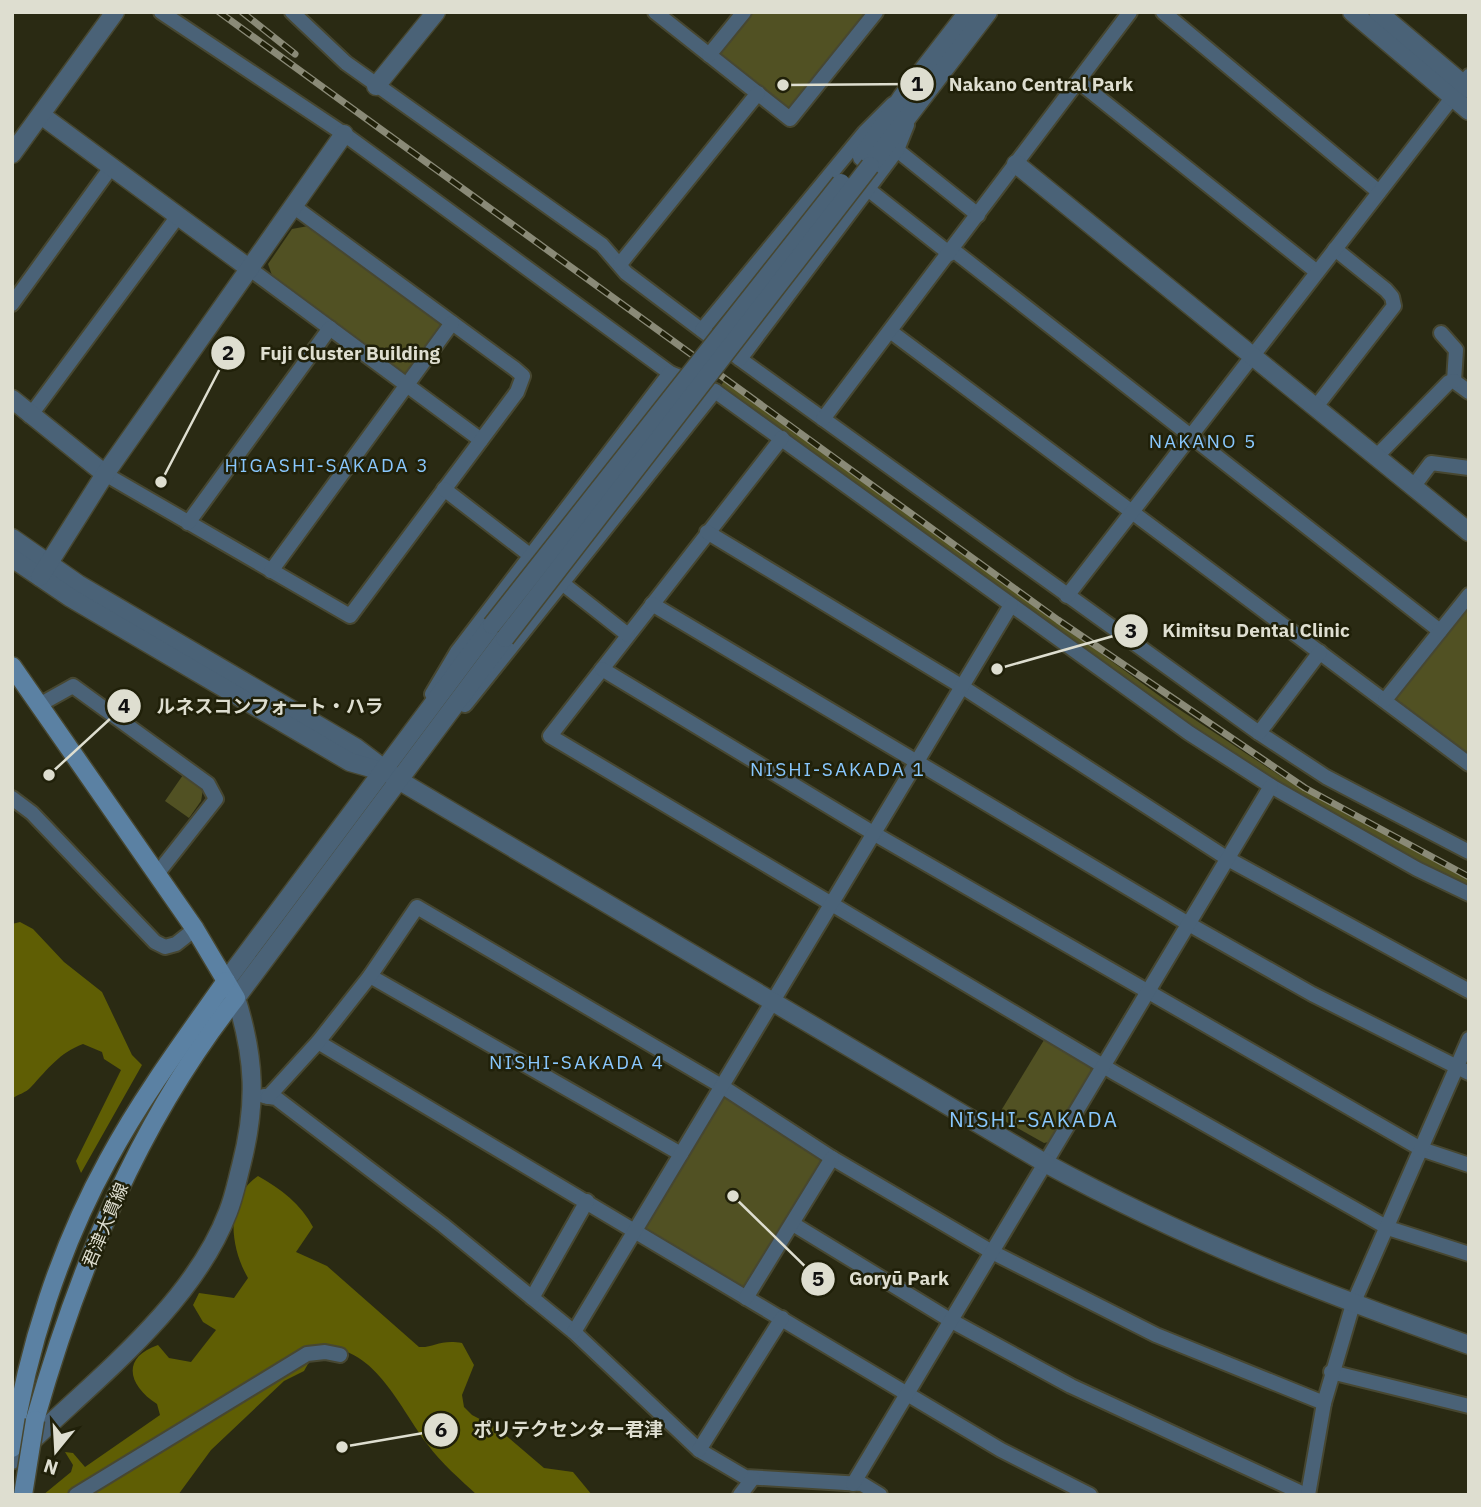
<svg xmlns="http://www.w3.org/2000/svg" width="1481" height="1507" font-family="'IBM Plex Sans','Noto Sans JP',sans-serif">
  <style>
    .green { fill: #515123 }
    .forest { fill: #5f5e04 }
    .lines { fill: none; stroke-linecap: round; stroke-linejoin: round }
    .minor-casing { stroke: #474731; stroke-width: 18 }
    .tertiary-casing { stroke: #474731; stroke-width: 21 }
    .secondary-casing { stroke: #474731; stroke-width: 21 }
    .minor { stroke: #4a6277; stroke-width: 14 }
    .tertiary { stroke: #4a6277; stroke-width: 18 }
    .secondary { stroke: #5b81a3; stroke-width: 18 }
    .rail-casing { stroke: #8a8a77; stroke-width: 7 }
    .rail { stroke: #202009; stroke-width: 4.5; stroke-dasharray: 13; stroke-linecap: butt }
    .tertiary-bridge-casing { stroke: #474731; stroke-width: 21; stroke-linecap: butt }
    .secondary-bridge-casing { stroke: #474731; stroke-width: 21; stroke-linecap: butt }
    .tertiary-bridge { stroke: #4a6277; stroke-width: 18 }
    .secondary-bridge { stroke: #5b81a3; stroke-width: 18 }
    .labels { text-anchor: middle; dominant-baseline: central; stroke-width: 5; stroke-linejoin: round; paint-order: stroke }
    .street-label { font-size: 18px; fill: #deded0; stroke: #202009 }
    .neighbourhood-label { font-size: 19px; letter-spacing: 2px; fill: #89c7fd; stroke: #202009 }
    .quarter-label { font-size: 21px; letter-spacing: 2px; fill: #89c7fd; stroke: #202009 }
    .leader { fill: none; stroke: #deded0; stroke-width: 2.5 }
    .callout-dot { fill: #deded0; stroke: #202009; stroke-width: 2.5 }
    .mark-label { font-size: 21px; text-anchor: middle; font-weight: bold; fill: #111 }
    .callout-label { font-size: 19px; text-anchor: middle; font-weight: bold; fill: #deded0; stroke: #202009; stroke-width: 5; stroke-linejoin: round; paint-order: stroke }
  </style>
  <rect width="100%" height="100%" fill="#2a2a13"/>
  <g class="green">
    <polygon points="750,12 871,12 790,112 720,58 718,51"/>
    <polygon points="308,226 440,323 441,328 410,372 400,375 274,281 268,264 292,229"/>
    <polygon points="724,381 1168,702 1282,777 1469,880 1469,888 1333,817 1197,732 720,387"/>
    <polygon points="1469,602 1469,755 1395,698"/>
    <polygon points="183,775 203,790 201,801 189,818 165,801"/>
    <polygon points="1044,1040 1090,1067 1093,1075 1049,1142 1044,1143 1001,1119 999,1114"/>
    <polygon points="729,1097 821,1156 821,1167 746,1291 648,1233 645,1225 721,1099"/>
  </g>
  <g class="forest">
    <path d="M20,922L33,929L64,962L102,992L132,1055L142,1065L81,1173L76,1161L121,1070L104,1059L102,1052L83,1044C59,1053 48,1069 31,1087C26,1093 18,1094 12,1099V924Z"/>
    <path d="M258,1176C281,1189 301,1204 313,1227L296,1252L327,1266L419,1347C434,1348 440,1339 462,1343L474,1365L462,1395L464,1407L472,1415L497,1428L544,1468L573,1472L592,1495H477C461,1480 441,1463 428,1445C399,1408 374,1342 317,1348L304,1371L284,1381L211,1450L178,1495H43L71,1472L73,1465L65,1452L73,1453L85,1467L160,1415L157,1404C129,1386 120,1358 158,1345L169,1358L191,1362L216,1330L203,1322L193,1305L199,1293L234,1298L248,1278C230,1247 224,1199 258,1176Z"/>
  </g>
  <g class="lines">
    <defs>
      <g id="minor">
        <polyline points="161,12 344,134 670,373 715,391 1189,733 1271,786 1417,869 1469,894"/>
        <polyline points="292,12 346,63 602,245 626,273 740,359 1259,733 1326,777 1469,852"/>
        <polyline points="655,12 790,119 876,12"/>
        <polyline points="1163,12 1379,192"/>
        <polyline points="709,55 744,12"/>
        <polyline points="1079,82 1317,272"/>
        <polyline points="897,150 978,215"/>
        <polyline points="869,190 950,254"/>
        <polyline points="953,250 1440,631"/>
        <polyline points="620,264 758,93"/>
        <polyline points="250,269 481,440"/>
        <polyline points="12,304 112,166"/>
        <polyline points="702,330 865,132 893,104"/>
        <polyline points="890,331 1469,764"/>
        <polyline points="1441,333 1456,350 1454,381"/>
        <polyline points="740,359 897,150 907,125"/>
        <polyline points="1454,381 1469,392"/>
        <polyline points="1315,408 1394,306 1392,297 1386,290 1335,249"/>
        <polyline points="30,416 178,216"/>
        <polyline points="823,419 1130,12"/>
        <polyline points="782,438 550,736 1115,1073 1388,1228 1469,1254"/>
        <polyline points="1376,457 1449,382 1454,381"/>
        <polyline points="105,474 350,616 517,392 523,376 515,369 293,206"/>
        <polyline points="1413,487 1431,463 1469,468"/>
        <polyline points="444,489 531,556"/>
        <polyline points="188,523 330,328"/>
        <polyline points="707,532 961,686 1228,859 1469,991"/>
        <polyline points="271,571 452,323"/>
        <polyline points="562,583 628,635"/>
        <polyline points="1067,596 1469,76"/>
        <polyline points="652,604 1187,923 1312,994 1469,1073"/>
        <polyline points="602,669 873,833 1421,1149 1469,1165"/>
        <polyline points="432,694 457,652 670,373"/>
        <polyline points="1385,700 1469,595"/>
        <polyline points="39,705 73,686 208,784 216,799 157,874"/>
        <polyline points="465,705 715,391"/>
        <polyline points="1259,733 1320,652"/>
        <polyline points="12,798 32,813 155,942 165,947 176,944 195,929"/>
        <polyline points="370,976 681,1154"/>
        <polyline points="318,1042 1001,1450 1090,1495"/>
        <polyline points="264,1096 276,1098 443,1225 574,1332 699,1450 745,1477 862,1484 880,1495"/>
        <polyline points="268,1097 318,1042 370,976 417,907 723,1087 832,1158 992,1252 1156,1335 1324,1403"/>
        <polyline points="793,1224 950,1320 1071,1386 1306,1495"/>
        <polyline points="532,1298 587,1201"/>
        <polyline points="746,1298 832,1158"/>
        <polyline points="574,1332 1011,605"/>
        <polyline points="1331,1372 1469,1406"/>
        <polyline points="699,1450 782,1318"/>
        <polyline points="853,1484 1271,786"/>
        <polyline points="76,1495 307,1354 325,1352 340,1355"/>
        <polyline points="740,1495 753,1478"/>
        <polyline points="1308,1495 1324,1403 1353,1304 1469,1039"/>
      </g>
      <g id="tertiary">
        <polyline points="1352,12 1469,111"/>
        <polyline points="1378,12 1469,89"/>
        <polyline points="376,86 436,12"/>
        <polyline points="41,115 250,269"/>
        <polyline points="12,154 115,12"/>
        <polyline points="862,157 902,97 968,12"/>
        <polyline points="1016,164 1469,532"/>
        <polyline points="870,166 988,12"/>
        <polyline points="12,399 105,474"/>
        <path d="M12,538L78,584L355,747L400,781L1045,1163C1181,1237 1323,1294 1469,1345"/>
        <polyline points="12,558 71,598 350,762 378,770"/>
        <polyline points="40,577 105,474 344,134"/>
        <polyline points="226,981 492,625"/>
        <path d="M12,1460C84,1388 191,1310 228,1212C234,1197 237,1181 241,1166C257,1104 255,1058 236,998L505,638"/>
      </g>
      <g id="secondary">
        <path d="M12,666L195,929L236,998C139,1121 78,1269 35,1420"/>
        <path d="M12,1448C27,1349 60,1247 108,1160C142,1097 185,1039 226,981"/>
      </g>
    </defs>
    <use href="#minor" class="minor-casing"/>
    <use href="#tertiary" class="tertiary-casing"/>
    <use href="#secondary" class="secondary-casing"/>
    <use href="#minor" class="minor"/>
    <use href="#tertiary" class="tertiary"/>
    <use href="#secondary" class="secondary"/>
    <defs>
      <g id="rail">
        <polyline points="219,12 1058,620 1305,788 1469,877"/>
        <polyline points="242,12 295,54"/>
      </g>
    </defs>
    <use href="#rail" class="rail-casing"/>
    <use href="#rail" class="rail"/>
    <defs>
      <g id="tertiary-bridge">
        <polyline points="492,625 841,183"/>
        <polyline points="505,638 870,166"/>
      </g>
      <polyline id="secondary-bridge" points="23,1495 35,1420"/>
    </defs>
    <use href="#tertiary-bridge" class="tertiary-bridge-casing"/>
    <use href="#secondary-bridge" class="secondary-bridge-casing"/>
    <use href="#tertiary-bridge" class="tertiary-bridge"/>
    <use href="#secondary-bridge" class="secondary-bridge"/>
  </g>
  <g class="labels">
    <g class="street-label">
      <text transform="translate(105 1225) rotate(-67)">君津大貫線</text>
    </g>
    <g class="neighbourhood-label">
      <text x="1203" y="441">NAKANO 5</text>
      <text x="327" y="465">HIGASHI-SAKADA 3</text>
      <text x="838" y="769">NISHI-SAKADA 1</text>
      <text x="577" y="1062">NISHI-SAKADA 4</text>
    </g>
    <g class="quarter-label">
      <text x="1034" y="1119">NISHI-SAKADA</text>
    </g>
  </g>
  <path class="leader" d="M783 85L917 84M161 482L228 353M997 669L1131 631M49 775L124 706M733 1196L818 1279M342 1447L441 1430"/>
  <g class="callout-dot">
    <circle cx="783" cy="85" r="7"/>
    <circle cx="161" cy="482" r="7"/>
    <circle cx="997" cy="669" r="7"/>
    <circle cx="49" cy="775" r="7"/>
    <circle cx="733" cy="1196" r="7"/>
    <circle cx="342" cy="1447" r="7"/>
    <circle cx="917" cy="84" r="18"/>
    <circle cx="228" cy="353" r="18"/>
    <circle cx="1131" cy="631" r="18"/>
    <circle cx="124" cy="706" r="18"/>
    <circle cx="818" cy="1279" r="18"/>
    <circle cx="441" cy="1430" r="18"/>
  </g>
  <g class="mark-label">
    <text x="917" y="91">1</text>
    <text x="228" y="360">2</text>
    <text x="1131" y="638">3</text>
    <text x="124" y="713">4</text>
    <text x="818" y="1286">5</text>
    <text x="441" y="1437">6</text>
  </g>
  <g class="callout-label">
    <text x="1041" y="91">Nakano Central Park</text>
    <text x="350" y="360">Fuji Cluster Building</text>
    <text x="1256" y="637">Kimitsu Dental Clinic</text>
    <text x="270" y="713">ルネスコンフォート・ハラ</text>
    <text x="899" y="1285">Goryū Park</text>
    <text x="568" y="1436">ポリテクセンター君津</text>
  </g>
  <rect width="1481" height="1507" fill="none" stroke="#deded0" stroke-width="28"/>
  <g transform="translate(56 1451) rotate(198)" stroke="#202009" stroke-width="5" paint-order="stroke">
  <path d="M0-5L12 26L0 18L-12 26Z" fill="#deded0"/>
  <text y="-10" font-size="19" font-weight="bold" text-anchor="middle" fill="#deded0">N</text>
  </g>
</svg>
